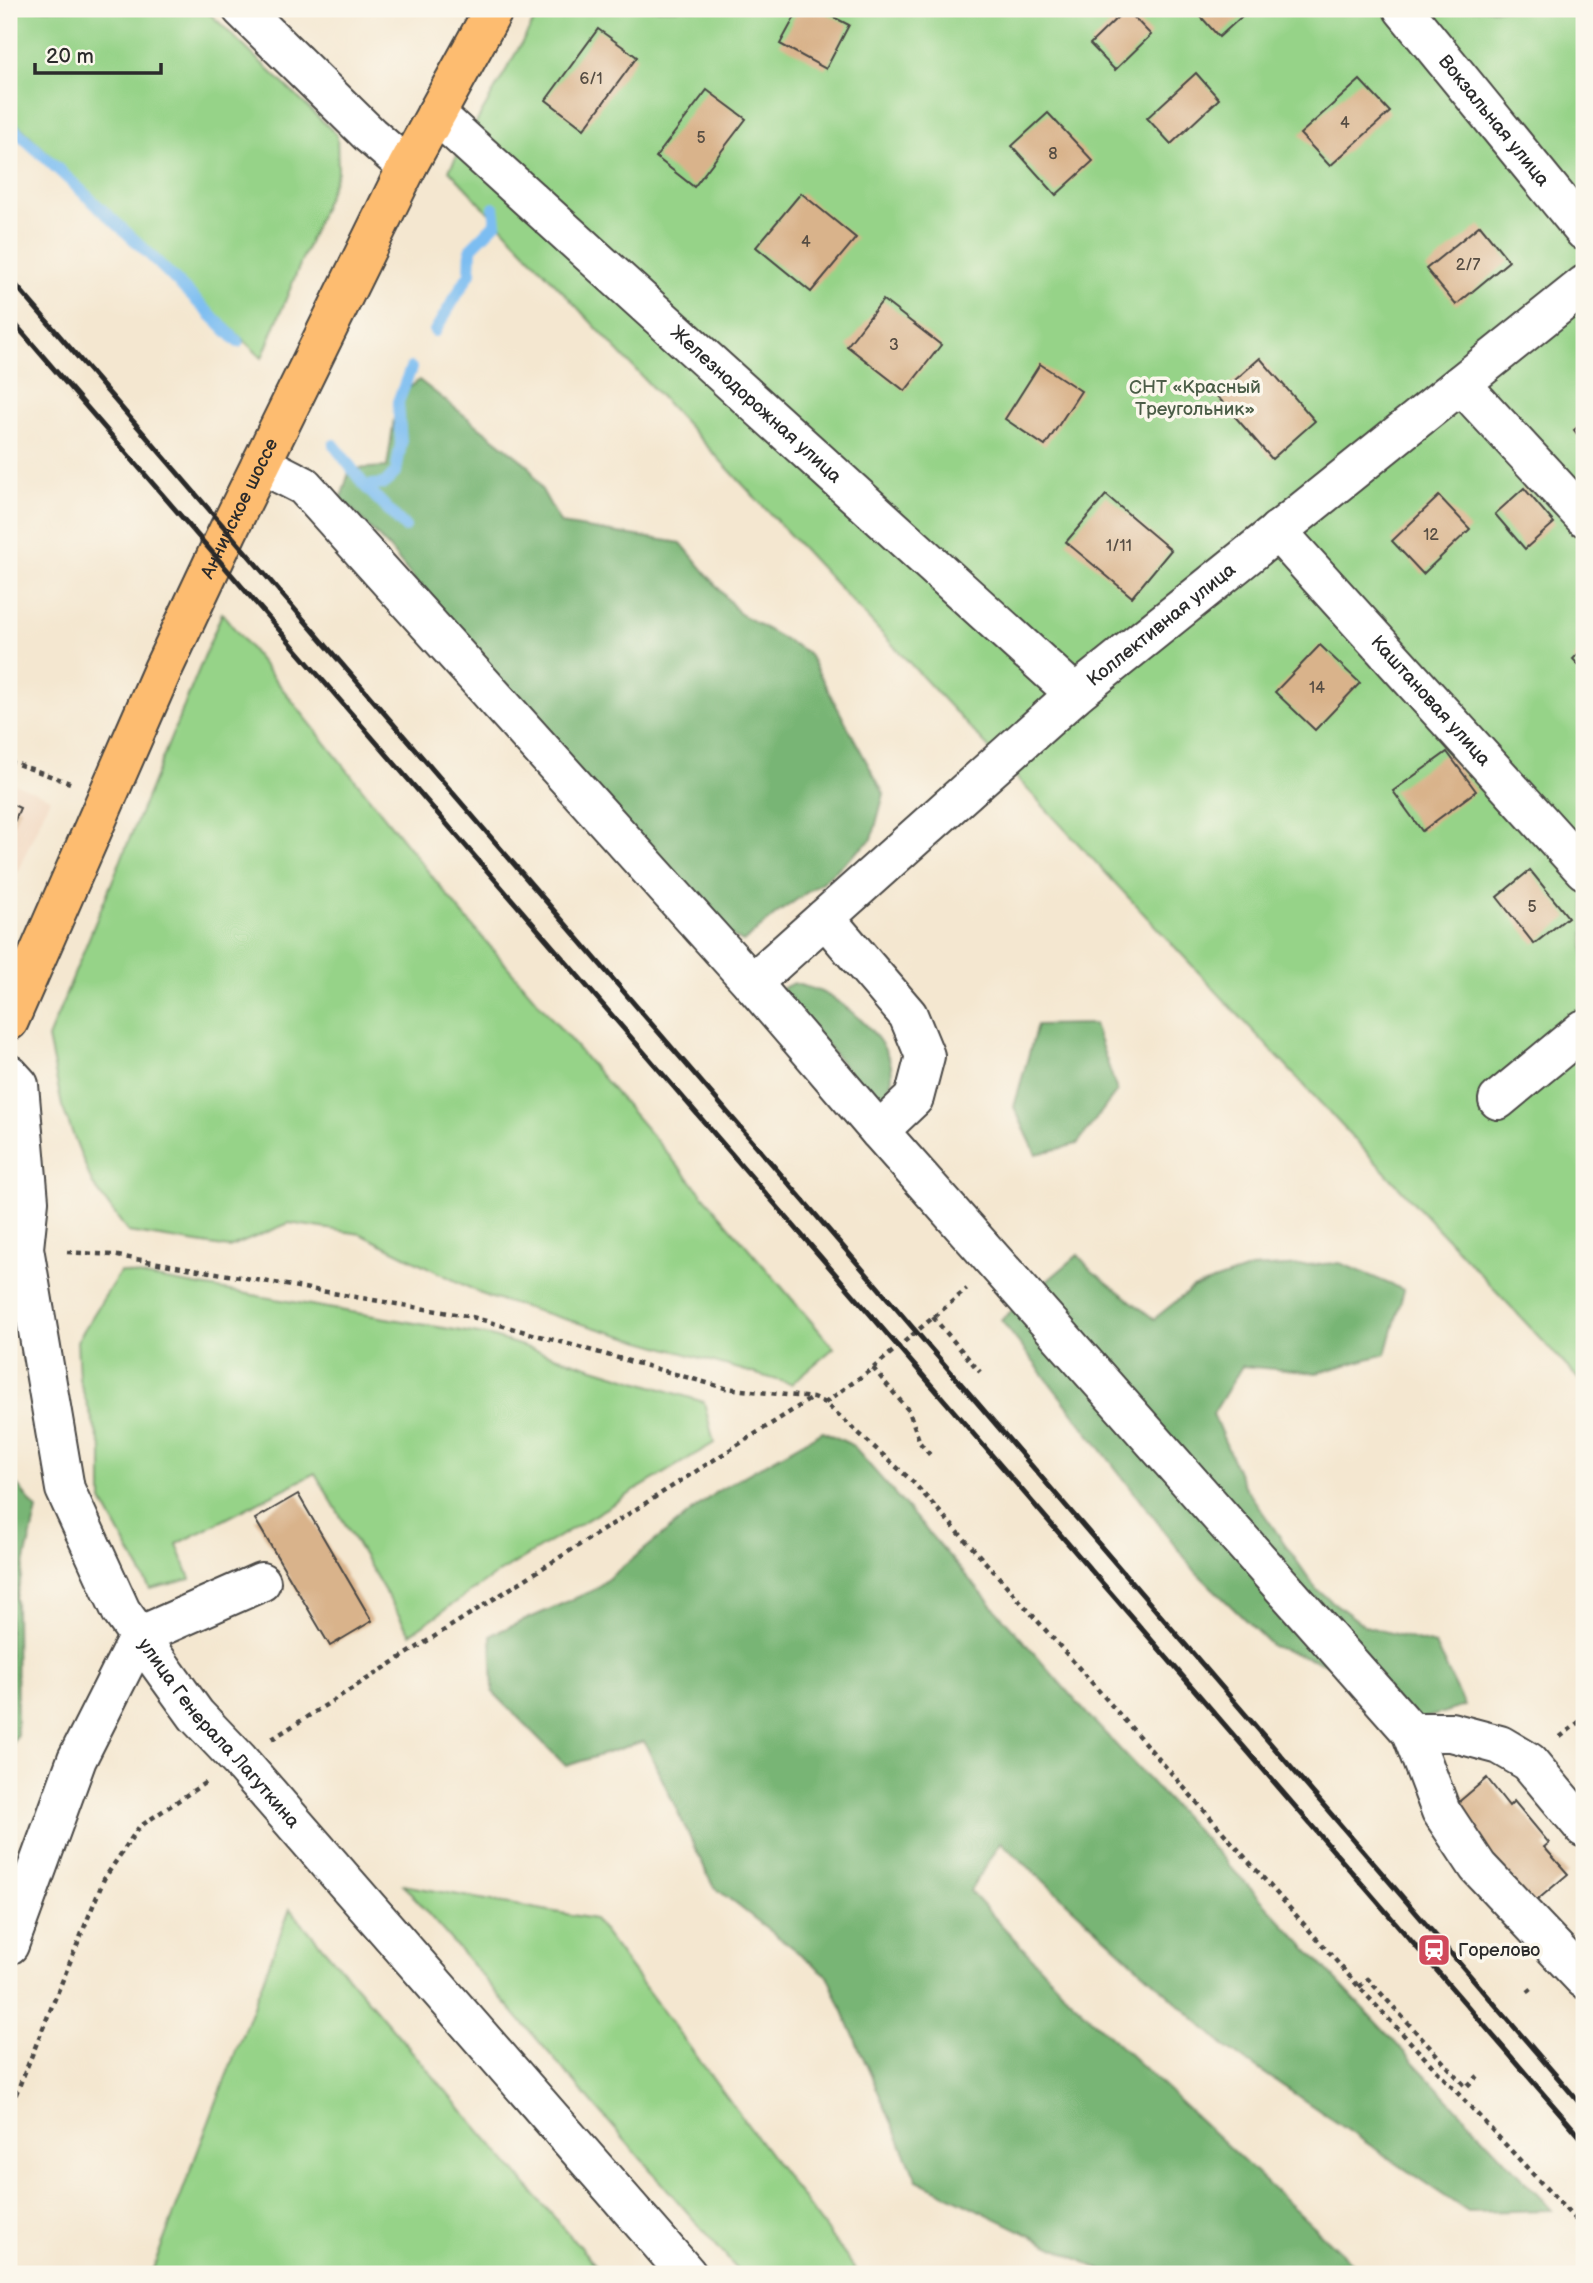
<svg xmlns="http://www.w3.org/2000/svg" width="1593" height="2283" font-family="'Balsamiq Sans',sans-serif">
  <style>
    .built { fill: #f1d5bd }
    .green { fill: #96d388; stroke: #607f5a; stroke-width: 2 }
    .forest { fill: #78b574; stroke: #527050; stroke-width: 2 }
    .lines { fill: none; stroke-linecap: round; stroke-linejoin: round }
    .stream { stroke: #7cbdf1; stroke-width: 12 }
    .building { fill: #d9b38b }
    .minor-casing { stroke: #494744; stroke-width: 42 }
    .major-casing { stroke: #494744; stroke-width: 42 }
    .path { stroke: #494744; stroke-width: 4.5; stroke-dasharray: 5 5; stroke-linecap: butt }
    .minor { stroke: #fff; stroke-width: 38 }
    .major { stroke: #fdbc6f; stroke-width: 38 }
    .rail { stroke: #2b2b2b; stroke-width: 5 }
    .labels { text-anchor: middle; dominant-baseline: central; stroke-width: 7; stroke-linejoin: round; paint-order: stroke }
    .number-label { font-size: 16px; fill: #564d43 }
    .street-label { font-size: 19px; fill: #2b2b2b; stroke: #fbf7ec }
    .park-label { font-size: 19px; fill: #4b5d47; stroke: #fbf7ec }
    .poi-label { font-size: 19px; fill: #2b2b2b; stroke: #fbf7ec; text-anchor: start }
  </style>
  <rect width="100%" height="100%" fill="#fbf7ec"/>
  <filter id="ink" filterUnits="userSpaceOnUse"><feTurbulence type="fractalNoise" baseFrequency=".0143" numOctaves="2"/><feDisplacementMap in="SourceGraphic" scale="14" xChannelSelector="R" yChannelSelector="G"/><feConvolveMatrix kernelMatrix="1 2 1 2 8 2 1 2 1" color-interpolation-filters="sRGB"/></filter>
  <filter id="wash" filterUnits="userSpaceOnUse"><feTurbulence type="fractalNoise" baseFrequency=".00686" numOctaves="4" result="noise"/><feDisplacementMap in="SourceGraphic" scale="28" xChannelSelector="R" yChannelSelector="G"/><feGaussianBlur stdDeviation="1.57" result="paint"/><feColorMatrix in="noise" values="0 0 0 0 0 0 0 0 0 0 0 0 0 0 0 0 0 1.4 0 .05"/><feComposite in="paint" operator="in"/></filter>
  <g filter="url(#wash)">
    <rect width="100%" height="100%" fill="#f4e7d0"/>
    <polygon class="built" points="9,781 50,798 9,891"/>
    <g class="green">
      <polygon points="9,9 205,9 337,135 338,171 262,358 9,116"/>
      <polygon points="541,9 1584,9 1584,1385 449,170"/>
      <polygon points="222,613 459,910 834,1348 791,1384 488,1297 361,1234 289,1223 229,1248 128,1232 92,1183 62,1106 48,1038"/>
      <polygon points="120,1272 490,1336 704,1402 714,1443 492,1577 410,1634 315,1473 177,1544 190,1579 150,1589 102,1501 102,1450 79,1379 77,1341"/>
      <polygon points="403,1885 594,1919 859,2274 741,2274"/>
      <polygon points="290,1909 603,2274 151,2274"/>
    </g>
    <g class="forest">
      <polygon points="419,380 528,465 561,524 681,543 739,613 808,653 884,794 872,839 822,882 776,914 743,942 710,923 440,612 389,548 341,498 350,469 387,467 397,398"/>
      <path d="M793,983C802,986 811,988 819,991C855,1007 924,1068 875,1104L781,989Z"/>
      <polygon points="1094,1024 1117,1091 1077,1144 1036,1154 1014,1107 1037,1025"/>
      <polygon points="1078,1255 1091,1270 1154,1319 1193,1288 1251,1268 1340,1263 1404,1290 1386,1354 1317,1373 1242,1366 1213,1414 1243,1484 1317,1590 1365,1626 1435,1645 1465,1706 1416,1721 1343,1669 1272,1646 1196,1572 1001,1320"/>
      <polygon points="823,1431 852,1445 1087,1714 1552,2210 1468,2212 1226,2047 1001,1842 970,1891 1068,1997 1364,2274 1109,2274 917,2180 827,1975 713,1886 644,1741 566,1766 493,1692 491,1635 594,1590 716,1492"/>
      <polygon points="9,1475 37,1510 16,1598 17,1735 9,1752"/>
    </g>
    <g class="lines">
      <g class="stream">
        <polyline points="9,124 141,246 238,342"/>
        <polyline points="435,331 470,273 471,248 496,223 494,208"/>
        <polyline points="334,445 365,486 405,527"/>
        <polyline points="365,486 384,484 396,472 401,443 398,402 411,368"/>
      </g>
    </g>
    <g id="blocks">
      <g class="building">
        <polygon points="799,9 818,9 849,25 826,69 780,44"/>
        <polygon points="1126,9 1151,35 1115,70 1090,44"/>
        <polygon points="1194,9 1250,9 1219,37"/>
        <polygon points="598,29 637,57 584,129 546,100"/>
        <polygon points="1196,73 1219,99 1171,144 1147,118"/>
        <polygon points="1360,80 1390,112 1330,166 1300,134"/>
        <polygon points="707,90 746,119 694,187 656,157"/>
        <polygon points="1048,113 1093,161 1056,195 1012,146"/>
        <polygon points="801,193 856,238 811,292 756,247"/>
        <polygon points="1480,225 1509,261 1456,305 1426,269"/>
        <polygon points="883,300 941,345 905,391 847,346"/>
        <polygon points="1260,358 1315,421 1272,459 1217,396"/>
        <polygon points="1040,364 1081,391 1045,446 1005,419"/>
        <polygon points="1584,422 1584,443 1574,430"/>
        <polygon points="1524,488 1554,523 1525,549 1495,514"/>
        <polygon points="1106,495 1171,550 1132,597 1066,542"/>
        <polygon points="1439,496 1470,529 1423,574 1392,541"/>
        <polygon points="1320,645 1360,683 1315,730 1275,692"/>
        <polygon points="1584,648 1584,671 1573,659"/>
        <polygon points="1447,752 1476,791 1422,831 1393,791"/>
        <polygon points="9,803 20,808 9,834"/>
        <polygon points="1530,870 1568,917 1534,944 1497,897"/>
        <polygon points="298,1494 372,1621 330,1646 255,1519"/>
        <polygon points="1487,1778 1509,1806 1514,1801 1549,1843 1544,1847 1568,1874 1529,1907 1448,1811"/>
      </g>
    </g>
  </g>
  <g filter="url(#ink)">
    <use href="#blocks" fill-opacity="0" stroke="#494744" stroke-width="2"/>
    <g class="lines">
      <defs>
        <g id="minor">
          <polyline points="242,9 370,135 407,167"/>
          <path id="s1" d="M1403,9L1584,231"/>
          <path id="s2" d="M436,114L1075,694"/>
          <polyline points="1461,384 1584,517"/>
          <polyline points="261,464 304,486 752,983 879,1131 1411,1732 1441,1811 1478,1867 1584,1979"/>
          <path id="s3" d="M1277,531L1584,870"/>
          <polyline points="825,918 908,1015 925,1056 914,1098 879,1131"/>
          <path id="s4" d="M752,983L1075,694L1584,285"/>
          <path id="s5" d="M9,1074L19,1085L29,1201L24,1248L65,1489L121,1611L196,1715L239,1760L687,2274"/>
          <polyline points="1498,1100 1584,1029"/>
          <polyline points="1411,1732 1451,1732 1500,1745 1529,1762 1584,1828"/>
          <polyline points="9,1945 77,1759 139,1636 261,1582"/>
        </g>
        <g id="major">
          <path id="s6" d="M9,1021L163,669L228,531L407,167L494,9"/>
        </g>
      </defs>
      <use href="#minor" class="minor-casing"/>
      <use href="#major" class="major-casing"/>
      <g class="path">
        <polyline points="9,761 70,783"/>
        <polyline points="67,1252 112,1255 472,1317 725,1388 813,1398 825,1403 911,1480 1006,1585 1359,1987 1584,2229"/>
        <polyline points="933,1317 980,1372"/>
        <polyline points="873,1368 909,1411 920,1443 931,1456"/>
        <polyline points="825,1403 873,1368 967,1289"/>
        <polyline points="1560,1737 1584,1718"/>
        <polyline points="272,1739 812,1398"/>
        <polyline points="1359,1987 1368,1979 1466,2087 1478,2076"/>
        <polyline points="1528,1992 1535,1986"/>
        <polyline points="9,2102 16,2094 104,1879 139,1827 206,1782"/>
      </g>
      <use href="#minor" class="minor"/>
      <use href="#major" class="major"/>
      <g class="rail">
        <polyline points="9,277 1584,2108"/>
        <polyline points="9,317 1584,2141"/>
      </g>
    </g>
  </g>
  <defs>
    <symbol id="station-square" viewBox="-11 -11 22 22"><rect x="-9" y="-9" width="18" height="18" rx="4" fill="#d1495b" stroke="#fbf7ec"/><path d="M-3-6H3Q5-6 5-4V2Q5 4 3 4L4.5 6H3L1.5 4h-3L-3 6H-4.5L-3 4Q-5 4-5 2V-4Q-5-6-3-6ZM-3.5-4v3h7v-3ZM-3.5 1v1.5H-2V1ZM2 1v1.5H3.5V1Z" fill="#fff"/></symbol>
  </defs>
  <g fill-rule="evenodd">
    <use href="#station-square" x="1415" y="1931" width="38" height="38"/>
  </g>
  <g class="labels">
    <g class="number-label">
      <text x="591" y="79">6/1</text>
      <text x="1345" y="123">4</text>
      <text x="701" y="138">5</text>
      <text x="1053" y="154">8</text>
      <text x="806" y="242">4</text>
      <text x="1468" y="265">2/7</text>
      <text x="894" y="345">3</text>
      <text x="1431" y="535">12</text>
      <text x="1119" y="546">1/11</text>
      <text x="1317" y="688">14</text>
      <text x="1532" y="907">5</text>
    </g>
    <g class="street-label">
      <text stroke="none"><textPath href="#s1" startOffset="144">Вокзальная улица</textPath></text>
      <text stroke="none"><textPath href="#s2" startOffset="432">Железнодорожная улица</textPath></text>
      <text stroke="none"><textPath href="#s6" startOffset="562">Аннинское шоссе</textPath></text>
      <text stroke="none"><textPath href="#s4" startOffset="544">Коллективная улица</textPath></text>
      <text stroke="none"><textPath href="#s3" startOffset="229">Каштановая улица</textPath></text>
      <text stroke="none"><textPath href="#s5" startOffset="714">улица Генерала Лагуткина</textPath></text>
    </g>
    <g class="park-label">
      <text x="1195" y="387">СНТ «Красный<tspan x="1195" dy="22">Треугольник»</tspan></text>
    </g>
    <g class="poi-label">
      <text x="1458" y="1950">Горелово</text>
    </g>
  </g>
  <rect width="1593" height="2283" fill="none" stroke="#fbf7ec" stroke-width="35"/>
  <path d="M35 63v10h126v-10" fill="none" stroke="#2b2b2b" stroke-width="3.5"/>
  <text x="46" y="63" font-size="21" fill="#2b2b2b" stroke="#fbf7ec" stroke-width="5" paint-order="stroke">20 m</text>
</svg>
